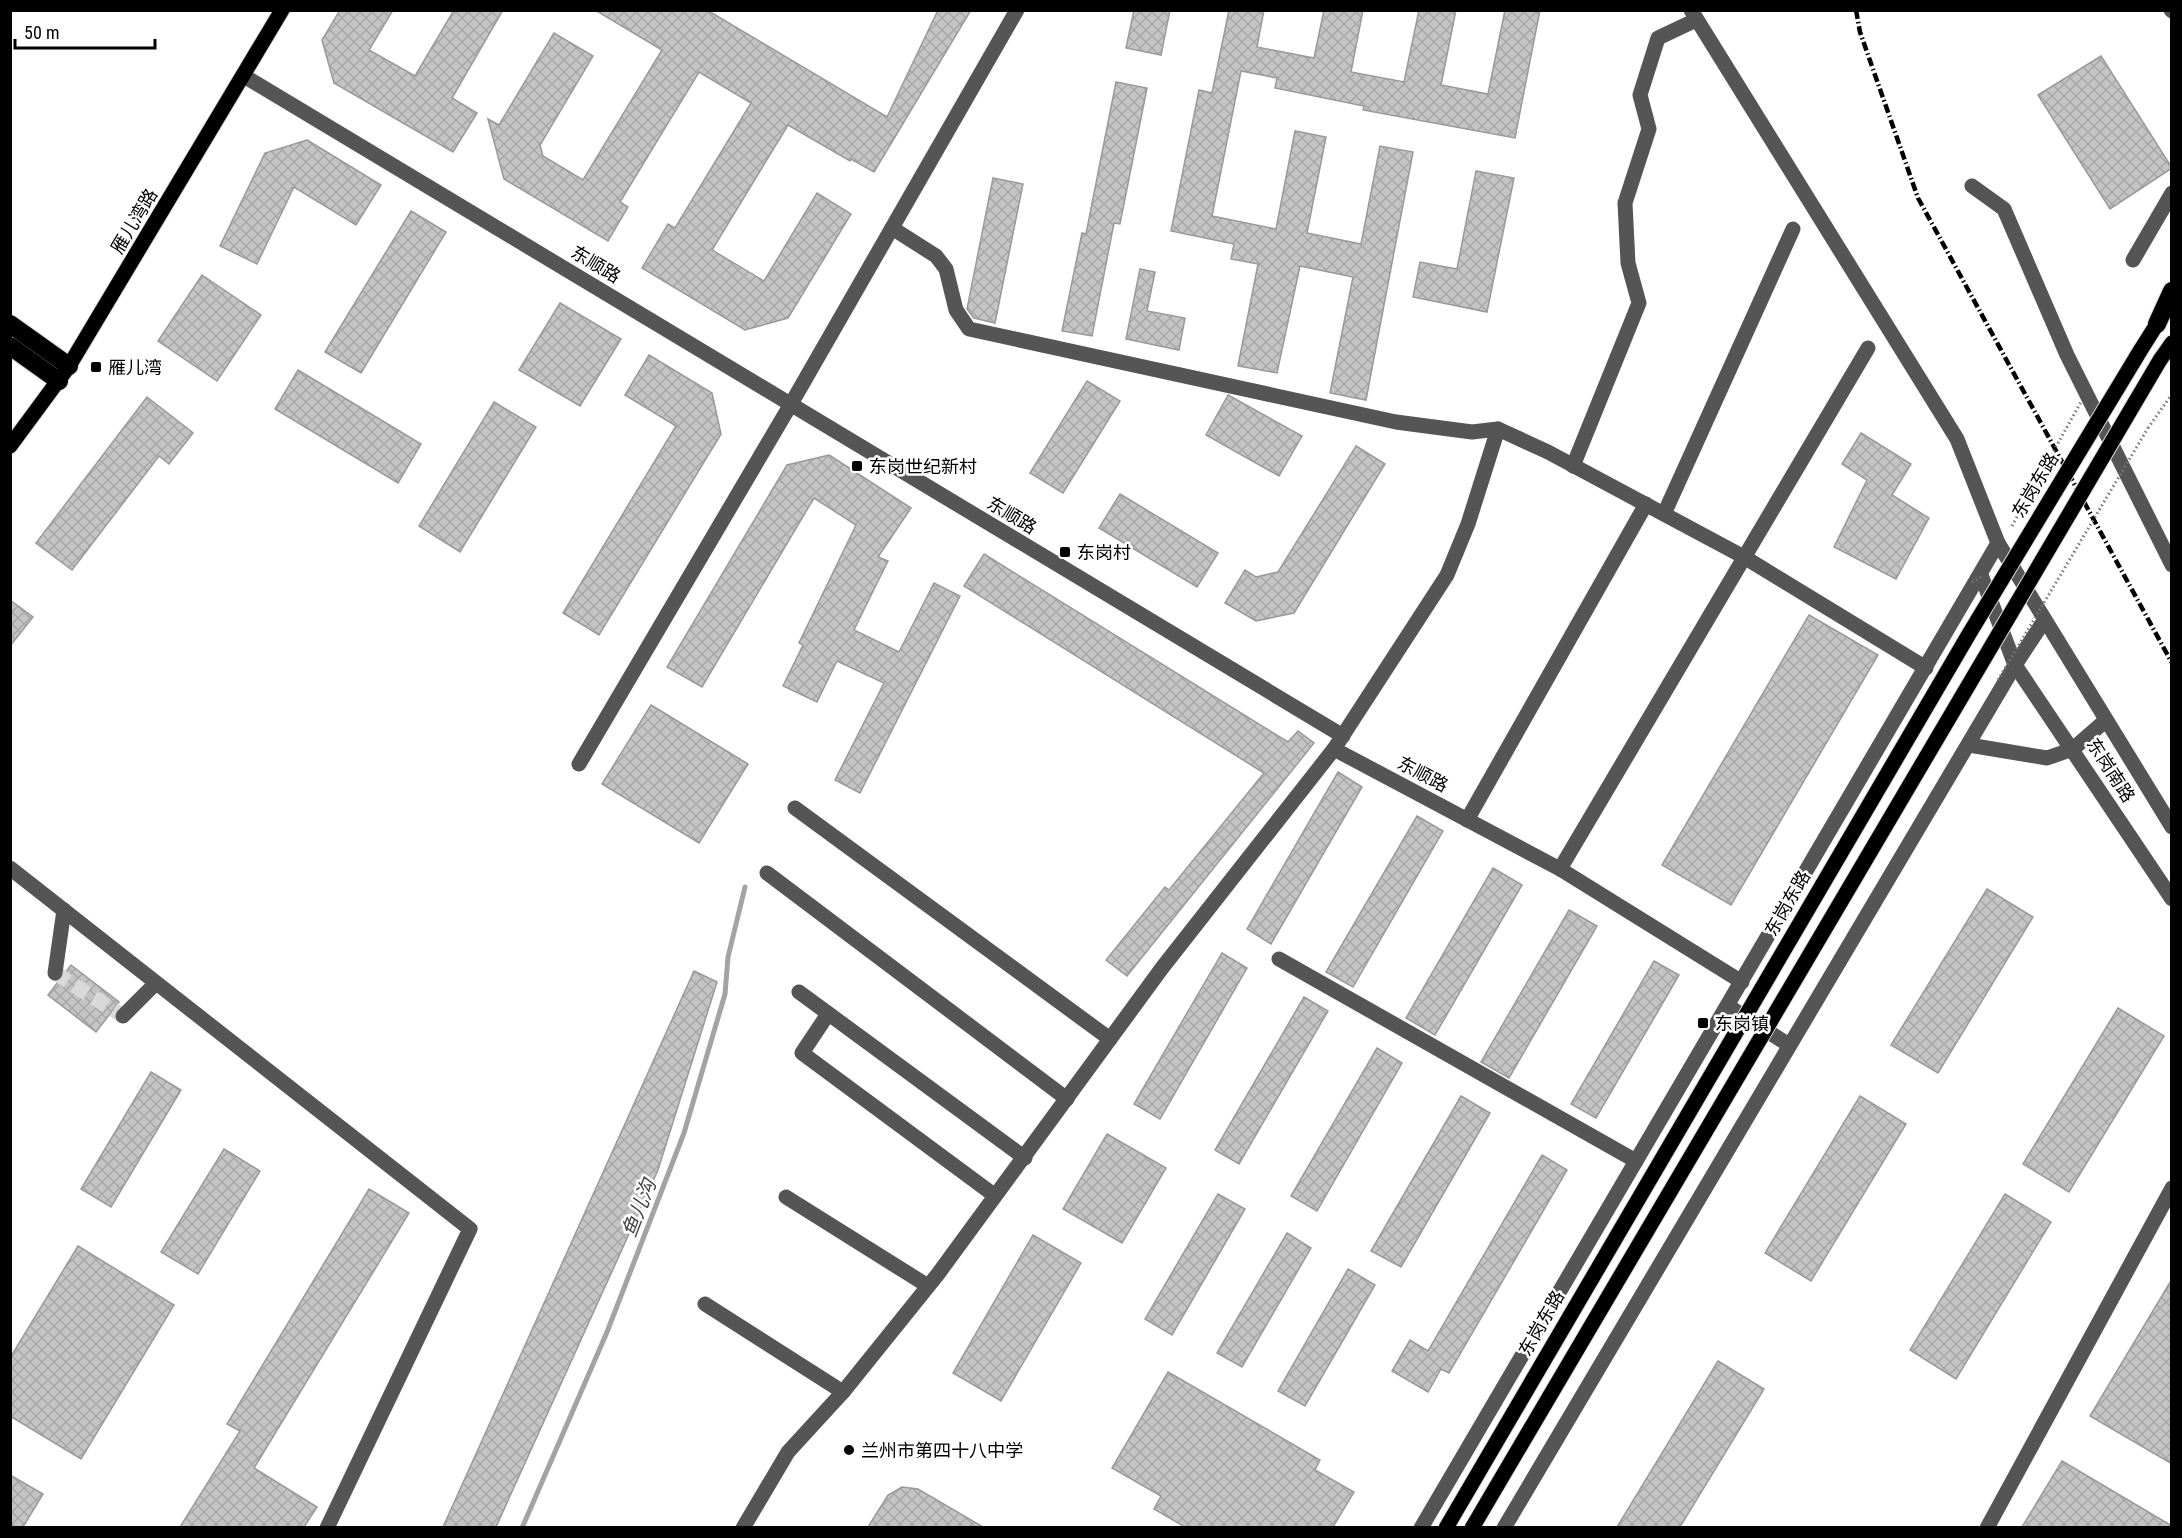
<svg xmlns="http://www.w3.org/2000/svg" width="2182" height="1538" font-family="'Roboto Condensed','Noto Sans SC',sans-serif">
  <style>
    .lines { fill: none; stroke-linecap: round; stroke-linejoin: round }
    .stream { stroke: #a3a3a3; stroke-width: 5 }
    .building { fill: url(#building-cross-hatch); stroke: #999; stroke-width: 1.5 }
    .minor-tunnel { stroke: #d9d9d9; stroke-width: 15; stroke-dasharray: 15 8; stroke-linecap: butt }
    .major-casing { stroke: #dbdbdb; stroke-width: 17 }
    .highway-casing { stroke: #dbdbdb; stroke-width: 20 }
    .path { stroke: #777; stroke-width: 3; stroke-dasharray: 1.5 3; stroke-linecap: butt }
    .minor { stroke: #555; stroke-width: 15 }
    .major { stroke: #000; stroke-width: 15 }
    .highway { stroke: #000; stroke-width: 18 }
    .rail { stroke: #000; stroke-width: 4.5; stroke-dasharray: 9 3 1.5 3; stroke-linecap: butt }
    .major-bridge-casing { stroke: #dbdbdb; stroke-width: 17; stroke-linecap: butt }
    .path-bridge { stroke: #777; stroke-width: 3; stroke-dasharray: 1.5 3; stroke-linecap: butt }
    .major-bridge { stroke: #000; stroke-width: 15 }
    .poi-dot { fill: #000; stroke: #fff; stroke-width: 2 }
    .labels { text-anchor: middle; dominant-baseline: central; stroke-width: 5; stroke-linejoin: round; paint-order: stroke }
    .street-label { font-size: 18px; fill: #000; stroke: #fff }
    .poi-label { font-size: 18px; fill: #000; stroke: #fff; text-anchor: start }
    .water-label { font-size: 20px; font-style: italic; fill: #444; stroke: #fff }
  </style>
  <defs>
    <pattern id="building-cross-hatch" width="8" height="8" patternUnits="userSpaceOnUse" patternTransform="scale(1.5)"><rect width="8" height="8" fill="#c4c4c4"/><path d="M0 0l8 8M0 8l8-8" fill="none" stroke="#a7a7a7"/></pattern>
  </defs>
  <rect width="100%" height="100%" fill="#fff"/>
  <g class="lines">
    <polyline class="stream" points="522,1528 607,1332 684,1133 725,994 728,957 745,887"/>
  </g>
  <g class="building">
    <polygon points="340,10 393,10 369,50 415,76 454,10 503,10 452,98 477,113 453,152 334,83 322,40"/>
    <polygon points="595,10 707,10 887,117 938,10 971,10 874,172 851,159 850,161 788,125 712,250 764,281 817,193 851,214 788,318 745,330 642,268 668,224 675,228 751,103 699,72 620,202 628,207 608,241 504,179 488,119 499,125 554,33 593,56 540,145 543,156 583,180 662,50"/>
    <polygon points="1134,10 1170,10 1161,55 1126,48"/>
    <polygon points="1229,10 1264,10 1257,47 1314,58 1324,10 1363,10 1351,72 1404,82 1419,10 1456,10 1441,85 1488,94 1505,10 1540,10 1515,138 1363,110 1364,106 1275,88 1277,78 1241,71 1212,216 1276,229 1295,131 1326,137 1307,233 1361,244 1380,146 1413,152 1366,400 1330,393 1353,277 1300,266 1277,373 1238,366 1258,264 1231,259 1234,244 1171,231 1199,90 1212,93"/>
    <polygon points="2101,56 2172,168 2110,209 2038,95"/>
    <polygon points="1116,82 1147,88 1120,224 1114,223 1092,336 1062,331 1082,233 1086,234"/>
    <polygon points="307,140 381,185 356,225 294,187 257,264 220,246 265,153"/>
    <polygon points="1476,171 1514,178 1487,312 1413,297 1420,262 1457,269"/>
    <polygon points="993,178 1023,184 995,323 974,318 967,309"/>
    <polygon points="411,211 446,232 361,373 325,352"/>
    <polygon points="1140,269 1155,272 1147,311 1185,318 1179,350 1126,339"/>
    <polygon points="202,275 261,315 217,381 158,341"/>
    <polygon points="560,303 621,339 580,406 519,370"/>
    <polygon points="649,355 712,393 721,434 599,635 563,613 676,426 625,395"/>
    <polygon points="298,370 421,444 398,483 275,409"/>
    <polygon points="1087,381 1120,401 1063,493 1030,473"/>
    <polygon points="1228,395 1302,436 1279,476 1206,435"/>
    <polygon points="147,397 193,433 169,464 159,456 72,570 36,543"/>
    <polygon points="494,402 536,427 460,552 419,526"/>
    <polygon points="1861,433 1911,464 1892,495 1929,518 1896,579 1834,547 1867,480 1842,464"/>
    <polygon points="1356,446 1385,464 1294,613 1256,621 1225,603 1245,570 1256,577 1278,572"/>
    <polygon points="829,455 911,508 878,557 888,561 854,630 899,652 934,583 960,596 860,793 835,780 884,683 837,661 817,702 783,686 803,645 799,643 856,525 814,498 702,687 667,667 787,465"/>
    <polygon points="1120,494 1218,553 1197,587 1099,528"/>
    <polygon points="984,554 1288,742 1298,731 1314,743 1127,976 1106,960 1165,887 1169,890 1264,773 964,586"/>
    <polygon points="10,600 33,617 10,646"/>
    <polygon points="1809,615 1878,655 1731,905 1662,865"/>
    <polygon points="651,705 748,764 699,843 602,784"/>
    <polygon points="1338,772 1362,787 1271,944 1247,929"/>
    <polygon points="1417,816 1443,831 1353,987 1326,972"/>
    <polygon points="1493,868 1522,885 1435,1035 1406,1018"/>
    <polygon points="1987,889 2033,917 1938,1073 1891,1045"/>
    <polygon points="1569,910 1597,926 1509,1078 1481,1062"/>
    <polygon points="1222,953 1247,968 1160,1119 1134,1104"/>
    <polygon points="1654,961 1679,975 1596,1118 1571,1104"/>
    <polygon points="71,965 119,1002 96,1032 48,995"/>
    <polygon points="694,971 717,982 658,1170 496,1527 443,1527"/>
    <polygon points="1304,997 1328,1011 1239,1164 1215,1150"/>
    <polygon points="2118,1008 2164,1036 2069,1192 2023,1164"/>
    <polygon points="1377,1048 1402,1063 1317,1211 1291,1196"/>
    <polygon points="151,1072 181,1090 111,1207 81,1189"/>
    <polygon points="1461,1096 1490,1113 1401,1267 1371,1251"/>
    <polygon points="1860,1096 1906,1124 1811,1281 1765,1253"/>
    <polygon points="1107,1134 1166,1168 1122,1243 1063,1209"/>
    <polygon points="224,1149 260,1171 198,1274 161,1252"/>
    <polygon points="1542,1155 1567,1170 1449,1373 1441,1369 1428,1392 1392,1371 1410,1340 1428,1351"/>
    <polygon points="369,1189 409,1213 254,1468 317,1507 304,1527 180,1527 240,1431 227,1424"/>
    <polygon points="1218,1194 1245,1209 1172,1335 1145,1319"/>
    <polygon points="2005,1194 2051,1222 1956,1379 1910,1350"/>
    <polygon points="1287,1233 1311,1248 1242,1367 1217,1353"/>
    <polygon points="1033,1235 1081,1263 1001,1401 953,1373"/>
    <polygon points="78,1246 174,1305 81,1459 10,1416 10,1358"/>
    <polygon points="1348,1269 1375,1285 1305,1406 1278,1391"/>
    <polygon points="2172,1279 2172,1464 2090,1416"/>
    <polygon points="1718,1361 1764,1389 1680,1527 1617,1527"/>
    <polygon points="1168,1372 1320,1460 1315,1470 1354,1492 1333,1527 1185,1527 1154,1509 1161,1496 1112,1468"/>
    <polygon points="2062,1461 2172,1526 2172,1527 2022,1527"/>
    <polygon points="10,1475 43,1494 23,1527 10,1527"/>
    <polygon points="902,1487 918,1489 983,1527 868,1527 888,1495"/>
  </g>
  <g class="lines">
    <polyline class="minor-tunnel" points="55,973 123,1016"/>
    <defs>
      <g id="major">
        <polyline points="2140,351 2157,324"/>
        <polyline points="2160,360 2172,343"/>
        <polyline points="10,446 69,366 282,10"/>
      </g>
      <g id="highway">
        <polyline points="10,324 69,366"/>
        <polyline points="2157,324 2172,291"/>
        <polyline points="10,346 59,381"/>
      </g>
    </defs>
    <use href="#major" class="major-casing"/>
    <use href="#highway" class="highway-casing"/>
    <polyline class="path" points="2148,428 2172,394"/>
    <g class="minor">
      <polyline points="1691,10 1957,439 1998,543 2172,827"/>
      <polyline points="2171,10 2172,11"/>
      <polyline points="244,76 1343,736"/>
      <polyline points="1972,186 2004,209 2067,355 2172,565"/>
      <polyline points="892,228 936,256 946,269 956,310 969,329 1396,422 1472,432 1498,429 1548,452 1744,557 1926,668"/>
      <polyline points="2133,260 2172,193"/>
      <polyline points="1498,429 1468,524 1447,575 1334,749 1560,869 1742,982"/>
      <polyline points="1573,466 1639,303 1628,263 1625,203 1649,129 1640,95 1658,38 1696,20"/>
      <polyline points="1664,514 1793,229"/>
      <polyline points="1981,575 2015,665 2172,899"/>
      <polyline points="1969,745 2047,758 2073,749 2105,721"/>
      <polyline points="579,764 791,404 1017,10"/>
      <polyline points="795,808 1110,1039"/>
      <polyline points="1467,820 1646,504"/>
      <polyline points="10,868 470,1229 327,1528"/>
      <polyline points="1560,869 1868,348"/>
      <polyline points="767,873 1067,1099"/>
      <polyline points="1279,959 1636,1161"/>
      <polyline points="55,973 64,910"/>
      <polyline points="799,992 1025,1158"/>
      <polyline points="1728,1006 1789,1045"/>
      <polyline points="828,1014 802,1053 994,1195"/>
      <polyline points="123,1016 156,983"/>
      <polyline points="786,1197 928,1286"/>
      <polyline points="705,1304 843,1392"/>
      <polyline points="743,1528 788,1452 843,1392 938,1274 1162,968 1334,749"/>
      <polyline points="1421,1528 1998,543"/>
      <polyline points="1504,1528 2015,665 2044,621"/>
      <polyline points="1987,1528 2172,1188"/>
    </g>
    <use href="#major" class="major"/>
    <use href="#highway" class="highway"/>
    <polyline class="rail" points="1856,10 1860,32 1918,198 2172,663"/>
    <defs>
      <g id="major-bridge">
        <polyline points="1446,1528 1969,634 2140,351"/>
        <polyline points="1472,1528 2160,360"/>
      </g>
    </defs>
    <use href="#major-bridge" class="major-bridge-casing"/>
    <g class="path-bridge">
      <polyline points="2012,526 2082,400"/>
      <polyline points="1972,582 1983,576"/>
      <polyline points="1998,680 2148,428"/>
    </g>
    <use href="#major-bridge" class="major-bridge"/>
  </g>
  <g class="poi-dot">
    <rect x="90" y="361" width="12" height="12" rx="3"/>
    <rect x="851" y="460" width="12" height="12" rx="3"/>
    <rect x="1059" y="546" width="12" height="12" rx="3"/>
    <rect x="1697" y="1017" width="12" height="12" rx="3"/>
    <circle cx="849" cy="1450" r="6"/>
  </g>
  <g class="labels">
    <g class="street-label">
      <text transform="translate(134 221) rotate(-59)">雁儿湾路</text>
      <text transform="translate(596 264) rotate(31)">东顺路</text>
      <text transform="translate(2035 485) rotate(-59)">东岗东路</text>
      <text transform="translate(1012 515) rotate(31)">东顺路</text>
      <text transform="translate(2111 770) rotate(57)">东岗南路</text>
      <text transform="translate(1423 774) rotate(28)">东顺路</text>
      <text transform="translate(1787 903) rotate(-60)">东岗东路</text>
      <text transform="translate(1541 1323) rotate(-60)">东岗东路</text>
    </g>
    <g class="poi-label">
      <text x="108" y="367">雁儿湾</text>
      <text x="869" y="466">东岗世纪新村</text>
      <text x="1077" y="552">东岗村</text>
      <text x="1715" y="1023">东岗镇</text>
      <text x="861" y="1450">兰州市第四十八中学</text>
    </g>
    <g class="water-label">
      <text transform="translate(639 1208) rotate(-69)">鱼儿沟</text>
    </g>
  </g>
  <rect width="2182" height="1538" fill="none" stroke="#000000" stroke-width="24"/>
  <path d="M15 39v9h140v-9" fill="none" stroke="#000000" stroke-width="3"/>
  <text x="24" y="39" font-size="18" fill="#000000" stroke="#ffffff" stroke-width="4.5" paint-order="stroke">50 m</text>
</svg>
